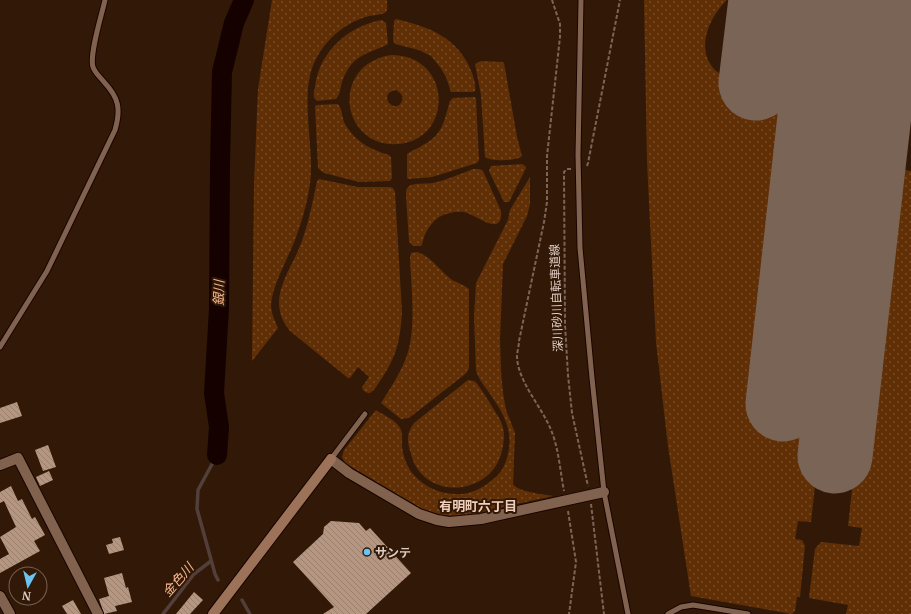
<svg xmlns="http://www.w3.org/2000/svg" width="911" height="614" font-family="Merriweather,'Noto Sans JP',serif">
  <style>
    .grass { fill: url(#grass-dots); fill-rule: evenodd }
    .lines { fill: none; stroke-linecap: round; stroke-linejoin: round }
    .stream { stroke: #523f3a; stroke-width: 3.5 }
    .river { stroke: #150200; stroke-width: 20 }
    .runway { stroke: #7a6455; stroke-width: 75 }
    .building { fill: url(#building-back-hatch) }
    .lane-casing { stroke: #190400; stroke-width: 7 }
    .street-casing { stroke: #190400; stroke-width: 12 }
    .secondary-casing { stroke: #190400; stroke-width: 12 }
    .path { stroke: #7b6556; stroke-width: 2; stroke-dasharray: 4 2; stroke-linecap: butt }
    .lane { stroke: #81624f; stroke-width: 5 }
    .street { stroke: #81624f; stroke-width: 10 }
    .secondary { stroke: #9c7258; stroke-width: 10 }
    .poi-dot { fill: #6bc3f2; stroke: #321907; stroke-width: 1.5 }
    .labels { text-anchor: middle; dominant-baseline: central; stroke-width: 4; stroke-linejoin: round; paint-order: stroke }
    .street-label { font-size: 12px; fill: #dfcdc3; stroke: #321907 }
    .poi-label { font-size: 12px; font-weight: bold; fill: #dfcdc3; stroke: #321907; text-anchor: start }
    .water-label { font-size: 13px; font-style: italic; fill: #f9b88f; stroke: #321907 }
    .neighbourhood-label { font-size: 13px; font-weight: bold; fill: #f1ceb9; stroke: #321907 }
  </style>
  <defs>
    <pattern id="grass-dots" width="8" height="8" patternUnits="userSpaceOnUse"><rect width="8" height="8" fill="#602f06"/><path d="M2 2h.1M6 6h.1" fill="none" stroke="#764c29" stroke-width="1.8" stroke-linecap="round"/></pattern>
    <pattern id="building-back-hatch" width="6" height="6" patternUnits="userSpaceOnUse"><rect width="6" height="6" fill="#b79681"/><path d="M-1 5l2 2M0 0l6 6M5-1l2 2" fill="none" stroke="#9a806f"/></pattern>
  </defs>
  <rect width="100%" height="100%" fill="#321907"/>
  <g class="grass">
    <path d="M272,0H387C387,3 388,9 386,12C383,15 373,15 369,16C346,22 327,38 316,59C297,94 317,150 309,190C306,207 301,224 295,240C288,258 272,286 271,305C271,313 275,321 278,328L252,361L254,185L258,89Z"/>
    <path d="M644,0H727C710,16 695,48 714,69C718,73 725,77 730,78C742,82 757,82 770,83L780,0H868L859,30L844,162L851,163L811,522L798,521L795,539L802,540L805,546L800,597H797L795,611L792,614L691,596L668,446L656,342L647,162Z"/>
    <polygon points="874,0 903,0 892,32 888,66 873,64 877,31"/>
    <polygon points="907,0 911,0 911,68 906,67 910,33"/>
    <path d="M396,19C430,27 459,38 472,73C474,79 476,85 475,91L473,92H451L446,77L440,67L431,56L419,50L395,44L393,40L394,21Z"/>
    <path d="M382,20L386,23L388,44C367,55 354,53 343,79C340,86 341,94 336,99L317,101C312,97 314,92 315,87C319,52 348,26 382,20Z"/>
    <path d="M391,55C453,55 454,140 398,144C341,148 329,65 391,55ZM396,90C401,93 405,97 401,103C393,114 377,93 396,90Z"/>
    <path d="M481,61L502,62L504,63L517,137L522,156C518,161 491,162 485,157L481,95L475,64Z"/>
    <path d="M475,97L476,99L479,160L477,163L432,177L409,179L407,178V154C412,150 418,149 423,145C444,134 444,120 450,101L453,98Z"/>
    <path d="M338,104C342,109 342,116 344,122C354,141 369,149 389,155L391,157L392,178L390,181L359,182L324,173L318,168L315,107L316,105Z"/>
    <polygon points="522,164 525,166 526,168 509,202 504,202 489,171 490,168 491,166"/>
    <polygon points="856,164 884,167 849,471 835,483 823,468"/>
    <polygon points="888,168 911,171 911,614 846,614 848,605 809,598 815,549 821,542 859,546 862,528 848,526"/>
    <path d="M473,169H479L483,171L501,211C503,239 476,214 464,212C456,211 446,213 439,217C432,222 427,229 424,237C423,240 423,243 421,246C415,246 412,247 409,241L406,196C406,192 406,187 411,185C417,183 426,184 433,183C447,180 460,174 473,169Z"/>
    <path d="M530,177V204L527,216L503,264L500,339L501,371L503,393L506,410L515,433L513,484C518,492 542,494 553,496L464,516C449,517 436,514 422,509L345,463L342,457L344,450L376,410C383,415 396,420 400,428C403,433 402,440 402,446C403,456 407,467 413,474C426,489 443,495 462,494C475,493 487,485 497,476C504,469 507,460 509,449C512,425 501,410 488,391C483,384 478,378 476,370L474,317L476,283L508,220L510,210Z"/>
    <path d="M319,179L358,187H390L393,188L395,192L402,312C400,341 397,356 380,381C377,385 375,390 370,393C366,393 363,391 362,387L369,377L358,367L350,378H348L290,331C264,299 291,272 302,241C309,221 313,201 317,181Z"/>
    <path d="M417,252C431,256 440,271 452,280C458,283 464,285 469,289V368L467,372L464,375L409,418L401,419L381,403C390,389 400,374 406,358C417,330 411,286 410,257L411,253Z"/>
    <path d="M468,380C468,380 473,381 474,381C479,384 494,410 498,416C504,426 505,434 503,445C497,497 423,503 411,454C407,441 406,434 414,423Z"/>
  </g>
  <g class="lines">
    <g class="stream">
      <polyline points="217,455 198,490 197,509 215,574 218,580"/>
      <polyline points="242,600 250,614"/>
      <polyline points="163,614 194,574 211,561"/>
    </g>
    <polyline class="river" points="217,455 219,427 214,393 219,308 220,165 222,72 234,23 244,0"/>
    <g class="runway">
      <polyline points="756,83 766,0"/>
      <polyline points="783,404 828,0"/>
      <polyline points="835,456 887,0"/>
    </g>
  </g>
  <g class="building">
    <polygon points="17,402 22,416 0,423 0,408"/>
    <polygon points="48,445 56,467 43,471 35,450"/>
    <polygon points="49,471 53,480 40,486 36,477"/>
    <polygon points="11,486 18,501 22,499 32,519 35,517 45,535 34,541 40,551 0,573 0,559 9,554 0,537 16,527 4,501 0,503 0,492"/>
    <polygon points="331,521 359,523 366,531 370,528 411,573 366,614 323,614 334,607 293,562 323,534 324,527"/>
    <polygon points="120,537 124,550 109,554 106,545 113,543 112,539"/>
    <polygon points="122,573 126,588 128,587 132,602 115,606 117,611 104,614 99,599 109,596 104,578"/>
    <polygon points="194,592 203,600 190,614 176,614"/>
    <polygon points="73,600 81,614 67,614 62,606"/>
  </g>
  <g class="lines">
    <defs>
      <g id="lane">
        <polyline points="581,0 578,155 580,248 592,378 604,492 628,614"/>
        <path d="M0,347L47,271L115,130C121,109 119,98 104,82C100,77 95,73 93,67C89,55 102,14 105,0"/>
        <polyline points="331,459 365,414"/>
        <polyline points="668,614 681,607 693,605 748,614"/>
      </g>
      <g id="street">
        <polyline points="331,459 349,473 419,514 437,520 449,522 481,519 604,492"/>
        <polyline points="0,465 18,458 98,614"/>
        <polyline points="0,596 10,614"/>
      </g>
      <polyline id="secondary" points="213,614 331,459"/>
    </defs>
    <use href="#lane" class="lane-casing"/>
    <use href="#street" class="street-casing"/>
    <use href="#secondary" class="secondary-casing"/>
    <g class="path">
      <path d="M552,0L560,24V37L547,156V202L544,222L519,341C519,346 517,352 517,357C518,382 542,407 551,430C559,449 560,471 564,491"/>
      <polyline points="587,166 588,163 620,0"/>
      <polyline points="571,169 567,169 564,172 565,325 568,375 572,413 588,486"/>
      <polyline points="591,504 604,614"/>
      <polyline points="568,511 576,562 569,614"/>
    </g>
    <use href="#lane" class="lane"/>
    <use href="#street" class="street"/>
    <use href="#secondary" class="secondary"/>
  </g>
  <circle class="poi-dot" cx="367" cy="552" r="4"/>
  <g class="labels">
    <g class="street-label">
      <text transform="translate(556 298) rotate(-92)">深川砂川自転車道線</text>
    </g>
    <g class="poi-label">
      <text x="375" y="552">サンテ</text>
    </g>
    <g class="water-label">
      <text transform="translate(219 293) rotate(-89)">銀川</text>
      <text transform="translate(178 580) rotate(-49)">金色川</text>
    </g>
    <g class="neighbourhood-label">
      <text x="478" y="506">有明町六丁目</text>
    </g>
  </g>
  <g transform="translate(28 586) rotate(188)"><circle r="19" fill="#321907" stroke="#776152"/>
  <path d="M0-3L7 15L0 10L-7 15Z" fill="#6bc3f2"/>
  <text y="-6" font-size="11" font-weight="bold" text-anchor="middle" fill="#dfcdc3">N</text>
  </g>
</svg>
